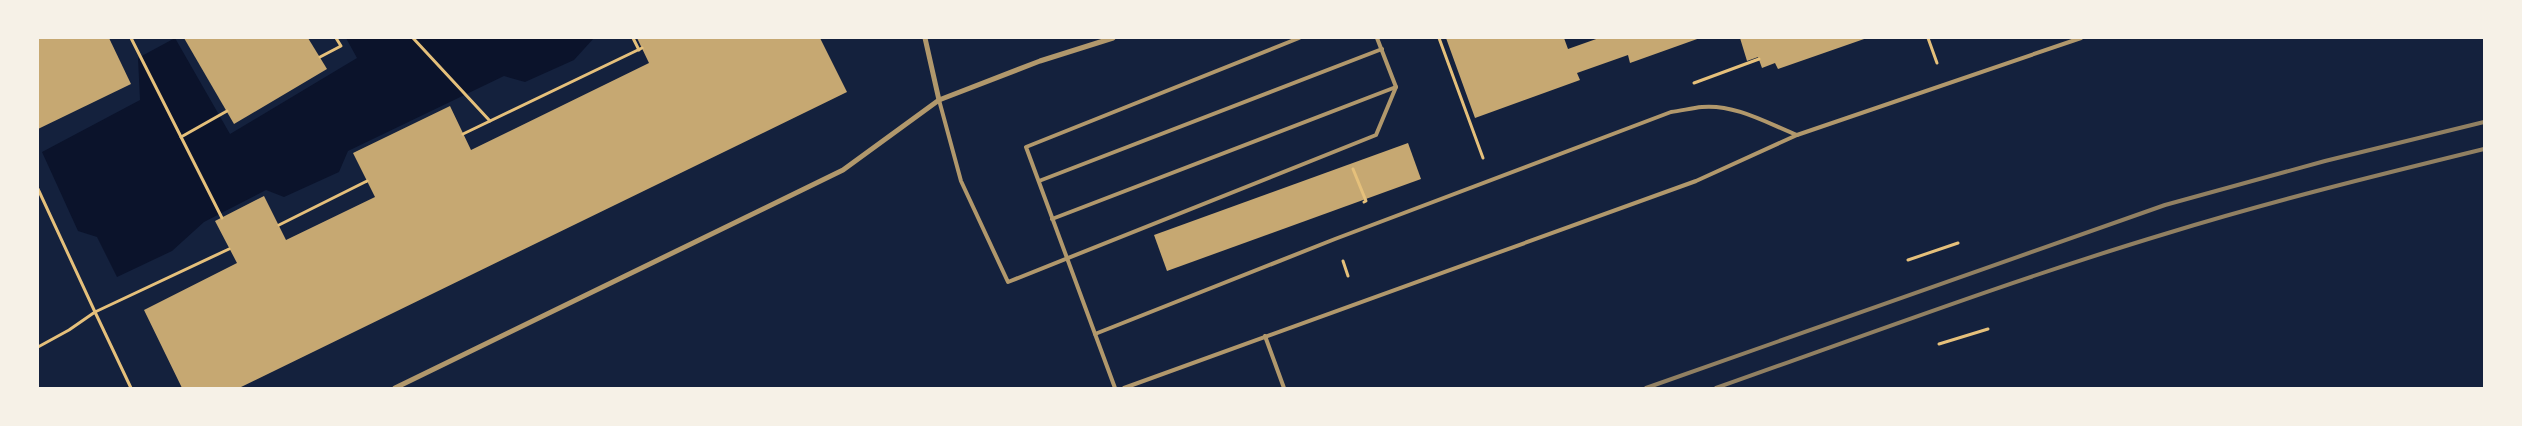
<svg xmlns="http://www.w3.org/2000/svg" width="2522" height="426" font-family="'Sofia Sans Condensed',sans-serif">
  <style>
    .water { fill: #0b132b }
    .building { fill: #c6a872 }
    .lines { fill: none; stroke-linecap: round; stroke-linejoin: round }
    .path { stroke: #e5c07b; stroke-width: 3 }
    .service { stroke: #b1986c; stroke-width: 4 }
    .minor { stroke: #b1986c; stroke-width: 5 }
    .rail { stroke: #918062; stroke-width: 4 }
  </style>
  <rect width="100%" height="100%" fill="#14213d"/>
  <polygon class="water" points="175,38 230,134 357,58 346,38 594,38 574,60 525,82 504,76 348,151 339,172 284,197 266,190 204,222 172,251 117,277 97,237 78,231 42,152 140,100 138,58"/>
  <g class="building">
    <polygon points="38,38 109,38 131,84 38,129"/>
    <polygon points="184,38 308,38 327,69 234,124"/>
    <polygon points="637,38 820,38 847,92 239,388 182,388 144,310 237,263 215,221 264,196 286,240 375,197 353,153 450,106 471,150 649,63"/>
    <polygon points="1446,38 1564,38 1568,49 1599,38 1700,38 1630,63 1628,55 1577,73 1580,80 1475,118"/>
    <polygon points="1740,38 1867,38 1778,69 1775,63 1762,68 1758,57 1747,61"/>
    <polygon points="1408,143 1421,179 1167,271 1154,235"/>
  </g>
  <g class="lines">
    <g class="path">
      <polyline points="131,38 222,218"/>
      <polyline points="413,38 490,121"/>
      <polyline points="633,38 639,50"/>
      <polyline points="1439,38 1483,158"/>
      <polyline points="1928,38 1937,63"/>
      <polyline points="320,57 341,46 336,38"/>
      <polyline points="1694,83 1759,59"/>
      <polyline points="463,134 642,48"/>
      <polyline points="181,137 227,111"/>
      <polyline points="1353,169 1366,201 1364,202"/>
      <polyline points="38,189 95,312 229,249"/>
      <polyline points="279,225 367,181"/>
      <polyline points="1908,260 1958,243"/>
      <polyline points="1343,261 1348,276"/>
      <polyline points="1939,344 1988,329"/>
      <polyline points="38,347 69,330 95,312 131,388"/>
    </g>
    <g class="service">
      <polyline points="939,100 961,181 1008,282 1376,135 1396,87 1377,38"/>
      <polyline points="1039,181 1382,49"/>
      <polyline points="1052,219 1396,87"/>
      <path d="M1095,334L1335,239L1671,112C1681,111 1691,108 1702,107C1735,104 1767,123 1797,135"/>
      <polyline points="1265,336 1284,388"/>
      <polyline points="1115,388 1026,147 1299,38"/>
      <polyline points="1124,388 1696,181 1797,135 2081,38"/>
    </g>
    <g class="minor">
      <polyline points="925,38 939,100"/>
      <polyline points="395,388 843,170 939,100 1040,61 1113,38"/>
    </g>
    <g class="rail">
      <polyline points="1646,388 2165,205 2325,161 2484,122"/>
      <path d="M1716,388C1866,335 2015,279 2168,233C2272,201 2378,175 2484,149"/>
    </g>
  </g>
  <rect width="2522" height="426" fill="none" stroke="#f6f1e7" stroke-width="78"/>
</svg>
